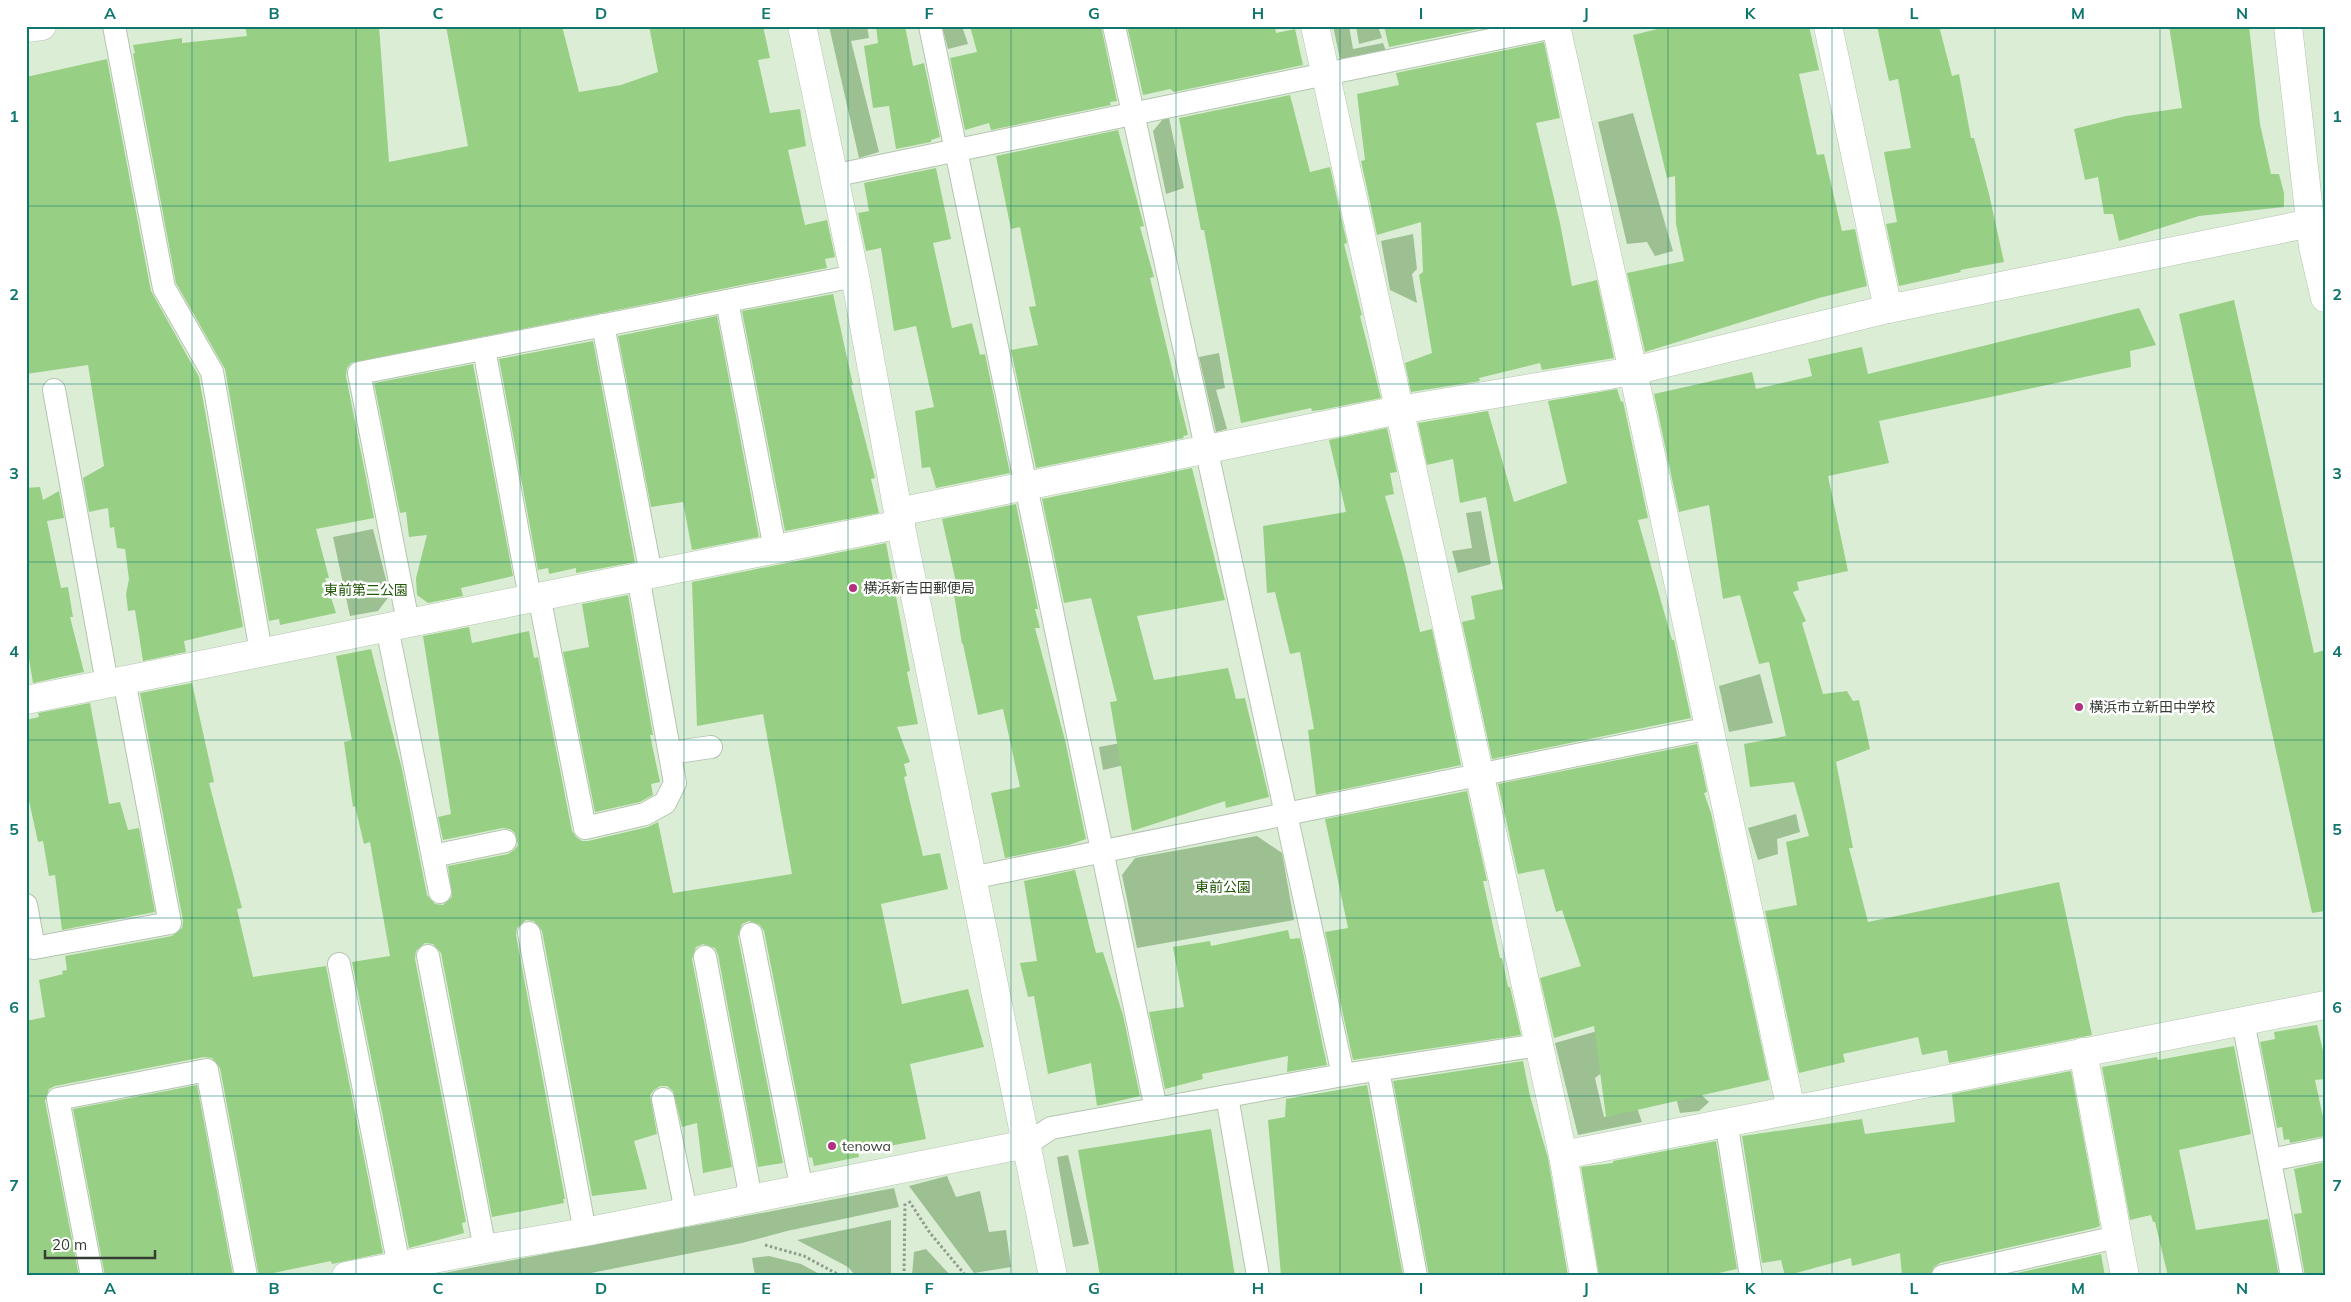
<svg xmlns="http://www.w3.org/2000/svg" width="2351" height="1302" font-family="Mulish,'Noto Sans JP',sans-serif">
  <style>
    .green { fill: #9cc091 }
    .building { fill: #97d084 }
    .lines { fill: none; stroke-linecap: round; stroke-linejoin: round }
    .service-casing { stroke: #b4c5af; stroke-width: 24 }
    .minor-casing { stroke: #b4c5af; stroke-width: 29 }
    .tertiary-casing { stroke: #b4c5af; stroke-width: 29 }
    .path { stroke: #8f9b8b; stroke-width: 3; stroke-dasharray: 2.5 2.5; stroke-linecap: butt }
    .service { stroke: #fff; stroke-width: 22 }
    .minor { stroke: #fff; stroke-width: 28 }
    .tertiary { stroke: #fff; stroke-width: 28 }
    .grid { fill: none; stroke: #0f766e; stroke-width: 1; stroke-opacity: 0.55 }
    .poi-dot { fill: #b1327e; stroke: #fff; stroke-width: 2 }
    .labels { text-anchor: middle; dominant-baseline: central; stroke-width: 5; stroke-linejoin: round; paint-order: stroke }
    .poi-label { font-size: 14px; fill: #363c34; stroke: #fff; text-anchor: start }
    .park-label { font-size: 14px; fill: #235809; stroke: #fff }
    .neatline { fill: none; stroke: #0f766e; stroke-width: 2 }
    .grid-label { font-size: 16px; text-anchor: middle; font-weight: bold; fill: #0f766e }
  </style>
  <rect width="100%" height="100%" fill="#dcedd6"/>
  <g class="green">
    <polygon points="829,26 867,26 869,38 851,41 879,152 859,158"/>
    <polygon points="942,26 962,26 968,44 948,49"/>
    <polygon points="1333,26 1349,26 1353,49 1383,43 1386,51 1340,59"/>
    <polygon points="1356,26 1378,26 1382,38 1359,44"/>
    <polygon points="1633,113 1673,251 1655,256 1647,242 1627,244 1598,122"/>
    <polygon points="1169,118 1184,188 1166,194 1153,131 1163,119"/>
    <polygon points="1413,234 1417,269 1412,274 1417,303 1390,290 1381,241"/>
    <polygon points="1219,353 1225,388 1216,390 1227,429 1216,432 1199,357"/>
    <polygon points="1481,511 1491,564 1458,573 1452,551 1472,548 1466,513"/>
    <polygon points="373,529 390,595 378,611 350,616 333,537"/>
    <polygon points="1760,674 1773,723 1729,732 1719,686"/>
    <polygon points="1164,735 1168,755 1103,770 1099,747"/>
    <polygon points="1796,814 1800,832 1777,839 1778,854 1758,860 1748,828"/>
    <polygon points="1257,836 1282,853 1294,920 1137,948 1122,875 1135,858"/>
    <polygon points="1647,1017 1693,1087 1709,1102 1699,1111 1680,1113 1670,1074 1604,1071 1595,1078 1604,1117 1637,1108 1642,1122 1578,1135 1555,1043"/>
    <polygon points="1068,1155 1089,1244 1073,1247 1057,1157"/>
    <polygon points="947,1176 956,1197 980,1191 989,1232 1006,1230 1011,1267 974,1273 909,1186"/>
    <polygon points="894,1188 899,1207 787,1231 742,1243 576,1276 428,1276"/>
    <polygon points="891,1220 891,1276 856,1276 848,1267 797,1240"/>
    <polygon points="926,1249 951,1276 912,1276 914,1252"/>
    <polygon points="769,1256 801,1264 823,1276 755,1276 752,1258"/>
  </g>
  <g class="building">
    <polygon points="245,26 379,26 389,162 468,146 446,26 562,26 579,92 621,85 658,72 649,26 763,26 770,58 758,60 770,113 800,109 806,146 788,150 805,225 827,220 835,257 825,259 827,268 351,363 347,368 346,376 374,518 316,529 329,578 325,578 336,613 280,625 279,619 269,621 225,369 176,283 133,54 135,53 133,45 182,38 182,43 247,36"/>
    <polygon points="876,26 905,26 913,66 924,63 940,137 931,140 931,142 896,149 889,106 873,108 864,46 878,43"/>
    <polygon points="970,26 1101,26 1117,101 1110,102 1111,105 991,130 989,123 965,130 950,58 977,52"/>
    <polygon points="1127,26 1275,26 1276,33 1295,29 1303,65 1174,92 1170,89 1143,95"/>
    <polygon points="1384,26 1492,26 1389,47"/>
    <polygon points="1670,26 1809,26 1819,70 1799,74 1817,155 1824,154 1842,231 1855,229 1867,286 1819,298 1645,352 1627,273 1684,261 1676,224 1675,176 1667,178 1633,35"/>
    <polygon points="1877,26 1939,26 1952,76 1959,74 1971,138 1974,138 1989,194 2004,262 1960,270 1961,272 1899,286 1886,224 1897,222 1884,152 1911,148 1898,79 1889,81"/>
    <polygon points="2169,26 2249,26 2260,124 2271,174 2279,174 2284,193 2284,207 2199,216 2119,241 2113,214 2104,214 2098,177 2085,180 2074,129 2126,116 2182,108"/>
    <polygon points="1544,42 1560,118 1536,123 1560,223 1572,286 1597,280 1614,358 1542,370 1540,363 1479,378 1480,381 1411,392 1405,363 1432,353 1419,275 1423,272 1421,222 1377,235 1361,161 1365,160 1357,94 1399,85 1396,73"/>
    <polygon points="107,59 151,291 199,377 243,627 184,641 186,652 143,661 135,610 128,611 126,594 129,579 125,549 117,548 114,527 110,528 108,508 89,512 83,478 104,466 88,365 26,374 26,77"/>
    <polygon points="1290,95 1310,172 1330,167 1347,243 1344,244 1362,315 1360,316 1381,398 1321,410 1312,411 1311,408 1241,423 1204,230 1201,230 1179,118"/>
    <polygon points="1118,130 1144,226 1140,227 1154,277 1150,278 1188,435 1183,436 1184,438 1036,468 1011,350 1038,345 1029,307 1036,306 1020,227 1011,229 996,156"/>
    <polygon points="936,168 951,239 933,243 952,328 972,323 980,355 985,354 1010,473 936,488 930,467 922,468 915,411 934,407 916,326 894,331 881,248 866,251 858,213 869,211 864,183"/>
    <polygon points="833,294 853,385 851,385 875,478 871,479 879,513 785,531 742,311"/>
    <polygon points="2234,300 2314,653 2325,650 2325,911 2312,913 2179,314"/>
    <polygon points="2139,308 2156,345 2130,351 2131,367 1879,421 1889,463 1828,476 1848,571 1797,582 1799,590 1793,592 1806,621 1802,623 1823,694 1847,691 1853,701 1859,700 1870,749 1836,762 1853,848 1849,848 1868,922 2059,882 2092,1035 1949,1063 1947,1050 1922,1055 1918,1037 1843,1054 1845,1062 1799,1073 1765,911 1797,905 1786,842 1809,836 1794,782 1750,787 1744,744 1786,736 1769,662 1759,664 1740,595 1723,599 1709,505 1679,512 1654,394 1752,372 1756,389 1812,376 1808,359 1862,347 1868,374"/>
    <polygon points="717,316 759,537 692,550 683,502 651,507 618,336"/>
    <polygon points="593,341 635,562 576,573 576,568 549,574 548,568 538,570 499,359"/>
    <polygon points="473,364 513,576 461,588 463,596 428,603 417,595 416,578 427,535 409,537 406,512 400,513 374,383"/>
    <polygon points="1617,389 1621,402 1623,401 1648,518 1638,520 1672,640 1674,640 1691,718 1492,759 1462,622 1475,619 1471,596 1503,589 1486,497 1460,503 1453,459 1427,465 1418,423 1488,411 1514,502 1567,483 1548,401"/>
    <polygon points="1387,428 1397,472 1390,473 1394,494 1385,496 1405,565 1420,632 1432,629 1461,765 1316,795 1308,730 1314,729 1300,652 1290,654 1275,592 1267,593 1263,526 1346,512 1329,440"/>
    <polygon points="1192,468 1225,600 1137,616 1154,680 1228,668 1236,699 1245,698 1269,797 1226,808 1225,801 1132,831 1110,702 1117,701 1091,598 1064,603 1042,499"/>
    <polygon points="40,487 43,500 59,491 64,518 47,521 61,588 68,587 73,617 70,617 84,672 33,683 26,641 26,488"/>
    <polygon points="1016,504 1038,609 1035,609 1040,628 1035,628 1065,740 1086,839 1069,845 1005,858 991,793 1020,787 1003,709 978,715 963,644 962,644 953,588 957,587 942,519"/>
    <polygon points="886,543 910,671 907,672 918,724 897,727 910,762 904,764 907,776 904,777 923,856 940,853 948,889 881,904 902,1004 968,989 984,1047 910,1064 926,1139 858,1152 859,1157 814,1166 812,1157 809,1158 764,931 760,925 749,921 742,924 738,937 783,1163 758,1167 718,955 715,948 703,944 696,947 692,959 732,1167 703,1173 697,1123 682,1127 673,1091 667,1086 660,1086 654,1090 650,1095 657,1134 634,1141 647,1189 592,1196 542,931 534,921 526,920 517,928 516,935 565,1199 563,1199 564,1203 492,1217 441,953 433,944 425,943 416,951 415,959 466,1222 462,1223 464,1233 409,1248 352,962 390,956 370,842 364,844 355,806 353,807 344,742 352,740 336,656 371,649 402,769 427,895 435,904 443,905 452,897 448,866 508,854 514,850 518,845 515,833 510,829 503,828 443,840 438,817 451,814 423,636 469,627 472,643 529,631 534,658 538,657 572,831 576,837 582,841 588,841 648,827 658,822 673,893 792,874 763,714 697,726 692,582"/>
    <polygon points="628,595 653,735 650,735 660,782 651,784 653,795 640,802 595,812 563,652 589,647 582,604"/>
    <polygon points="192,683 214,782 209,783 242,908 237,909 253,977 326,966 383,1253 332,1264 331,1261 259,1276 220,1068 212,1058 204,1057 55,1086 49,1089 45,1101 79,1276 26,1276 26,1021 45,1017 39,980 63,974 62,971 67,970 65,956 172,936 182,928 183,921 140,693"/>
    <polygon points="90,703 109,804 120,802 128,830 139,828 155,912 62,930 55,875 49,876 43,841 38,842 26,787 26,720 39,717 38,713"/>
    <polygon points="1697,744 1707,792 1704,793 1711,813 1769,1080 1606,1117 1594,1026 1554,1038 1540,978 1581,966 1562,910 1556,912 1544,869 1518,874 1498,784"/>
    <polygon points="1467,791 1487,881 1483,881 1500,958 1502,958 1508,987 1510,987 1521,1035 1353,1060 1325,932 1348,928 1325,819"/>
    <polygon points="1075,870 1096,953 1103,952 1123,1015 1140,1096 1097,1106 1091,1063 1048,1074 1034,996 1028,997 1020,963 1037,961 1024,881"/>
    <polygon points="1288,930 1290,939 1300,938 1327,1065 1287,1072 1288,1056 1202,1074 1203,1079 1165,1089 1149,1012 1184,1007 1173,947 1210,941 1211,946"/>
    <polygon points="2317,1025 2325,1060 2325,1079 2315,1080 2325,1126 2325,1136 2290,1143 2289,1139 2284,1140 2282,1127 2277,1128 2260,1042 2275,1039 2274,1032"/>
    <polygon points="2234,1046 2251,1134 2179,1150 2196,1230 2268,1219 2279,1276 2168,1276 2155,1222 2153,1222 2151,1215 2130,1220 2102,1067 2157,1057 2158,1060"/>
    <polygon points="1523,1061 1530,1096 1548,1158 1568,1276 1429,1276 1393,1081"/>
    <polygon points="2071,1071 2100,1226 2095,1228 1940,1263 1934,1267 1930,1276 1902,1276 1900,1253 1852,1266 1851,1258 1785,1276 1781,1260 1762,1263 1742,1136 1862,1119 1865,1134 1955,1122 1952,1094"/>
    <polygon points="197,1085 233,1276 105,1276 73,1109"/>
    <polygon points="1367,1085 1403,1276 1281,1276 1268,1120 1285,1117 1286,1099"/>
    <polygon points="1211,1129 1235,1276 1100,1276 1078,1150"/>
    <polygon points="1716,1141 1737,1269 1705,1276 1599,1276 1581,1167 1613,1163 1613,1161"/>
    <polygon points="2325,1162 2325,1276 2305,1276 2294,1214 2302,1213 2294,1169"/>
    <polygon points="2101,1254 2105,1276 2004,1276"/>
  </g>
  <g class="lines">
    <defs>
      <g id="service">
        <polyline points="114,26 164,288 212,372 261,652"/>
        <polyline points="930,26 1156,1109"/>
        <polyline points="1114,26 1343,1075"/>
        <polyline points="832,176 1558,26"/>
        <polyline points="727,301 775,549"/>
        <polyline points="603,325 651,574"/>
        <polyline points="484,349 530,598"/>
        <polyline points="54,390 107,683"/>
        <polyline points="539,596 585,828 645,814 665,803 675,783 638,576"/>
        <polyline points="408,622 359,373 855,276"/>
        <polyline points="387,627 440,892"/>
        <polyline points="670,753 711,747"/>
        <polyline points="433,856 505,841"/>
        <polyline points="971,878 1710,728"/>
        <polyline points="26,905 34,948 170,923 124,680"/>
        <polyline points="529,933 585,1232"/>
        <polyline points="751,934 802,1190"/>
        <polyline points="428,956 485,1249"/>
        <polyline points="705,957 751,1199"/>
        <polyline points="339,964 399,1266"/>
        <polyline points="2243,1021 2292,1276"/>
        <polyline points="1378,1070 1416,1276"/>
        <polyline points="1227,1096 1258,1276"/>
        <polyline points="663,1099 686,1211"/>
        <polyline points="1726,1121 1751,1276"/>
        <polyline points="1027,1144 1051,1128 1343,1075 1539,1045"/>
        <polyline points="2270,1160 2325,1149"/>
        <polyline points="92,1276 58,1099 207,1070 246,1276"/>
        <polyline points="1943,1276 2117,1237"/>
      </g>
      <g id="minor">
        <polyline points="1315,26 1539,1045 1563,1155 1584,1276"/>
        <polyline points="1556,26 1633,371 1791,1110"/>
        <polyline points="1828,26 1888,309"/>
        <polyline points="26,28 42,26"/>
        <polyline points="898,512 1399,410 1633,371 1888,309 2311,223"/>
        <polyline points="26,700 901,524"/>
        <polyline points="2083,1052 2125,1276"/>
        <polyline points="1563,1155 2325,1005"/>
        <polyline points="346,1276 485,1249 585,1232 1027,1144"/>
      </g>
      <g id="tertiary">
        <polyline points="802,26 855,276 898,512 1053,1276"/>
        <polyline points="2288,26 2313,247 2325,298"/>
      </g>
    </defs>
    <use href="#service" class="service-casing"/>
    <use href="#minor" class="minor-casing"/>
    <use href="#tertiary" class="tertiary-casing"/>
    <g class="path">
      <polyline points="909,1201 930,1233 966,1276"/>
      <polyline points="765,1245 804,1256 841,1276"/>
      <polyline points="904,1276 905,1203"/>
      <polyline points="1010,1276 1019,1274"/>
    </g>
    <use href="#service" class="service"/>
    <use href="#minor" class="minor"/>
    <use href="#tertiary" class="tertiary"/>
  </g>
  <path class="grid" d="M192,26V1276M356,26V1276M520,26V1276M684,26V1276M848,26V1276M1011,26V1276M1176,26V1276M1340,26V1276M1504,26V1276M1668,26V1276M1832,26V1276M1995,26V1276M2160,26V1276M26,206H2325M26,384H2325M26,562H2325M26,740H2325M26,918H2325M26,1096H2325"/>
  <g class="poi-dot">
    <circle cx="853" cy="588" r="5"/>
    <circle cx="2079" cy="707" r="5"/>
    <circle cx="832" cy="1146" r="5"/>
  </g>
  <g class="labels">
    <g class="poi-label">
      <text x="863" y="588">横浜新吉田郵便局</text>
      <text x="2089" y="707">横浜市立新田中学校</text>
      <text x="842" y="1146">tenowa</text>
    </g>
    <g class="park-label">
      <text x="366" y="590">東前第二公園</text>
      <text x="1223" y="887">東前公園</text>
    </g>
  </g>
  <rect width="2351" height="1302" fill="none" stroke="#ffffff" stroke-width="55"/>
  <path d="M45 1250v8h110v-8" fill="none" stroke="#363c34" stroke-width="2.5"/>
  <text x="52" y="1250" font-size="15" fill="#363c34" stroke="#ffffff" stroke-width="4" paint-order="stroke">20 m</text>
  <rect x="28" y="28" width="2296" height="1246" class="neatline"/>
  <g class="grid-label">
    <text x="110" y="19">A</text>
    <text x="274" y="19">B</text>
    <text x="438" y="19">C</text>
    <text x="601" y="19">D</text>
    <text x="766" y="19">E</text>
    <text x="929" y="19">F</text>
    <text x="1094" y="19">G</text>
    <text x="1258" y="19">H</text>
    <text x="1421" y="19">I</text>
    <text x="1586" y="19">J</text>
    <text x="1750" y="19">K</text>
    <text x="1914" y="19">L</text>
    <text x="2078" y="19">M</text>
    <text x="2242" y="19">N</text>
    <text x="14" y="122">1</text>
    <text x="2337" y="122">1</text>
    <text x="14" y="300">2</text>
    <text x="2337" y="300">2</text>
    <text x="14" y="479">3</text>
    <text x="2337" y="479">3</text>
    <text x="14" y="657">4</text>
    <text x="2337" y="657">4</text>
    <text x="14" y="835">5</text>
    <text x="2337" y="835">5</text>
    <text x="14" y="1013">6</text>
    <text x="2337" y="1013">6</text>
    <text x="14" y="1191">7</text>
    <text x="2337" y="1191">7</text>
    <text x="110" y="1294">A</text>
    <text x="274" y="1294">B</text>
    <text x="438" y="1294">C</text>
    <text x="601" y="1294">D</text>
    <text x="766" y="1294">E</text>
    <text x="929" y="1294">F</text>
    <text x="1094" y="1294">G</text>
    <text x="1258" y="1294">H</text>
    <text x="1421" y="1294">I</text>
    <text x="1586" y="1294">J</text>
    <text x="1750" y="1294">K</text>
    <text x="1914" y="1294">L</text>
    <text x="2078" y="1294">M</text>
    <text x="2242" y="1294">N</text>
  </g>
</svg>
